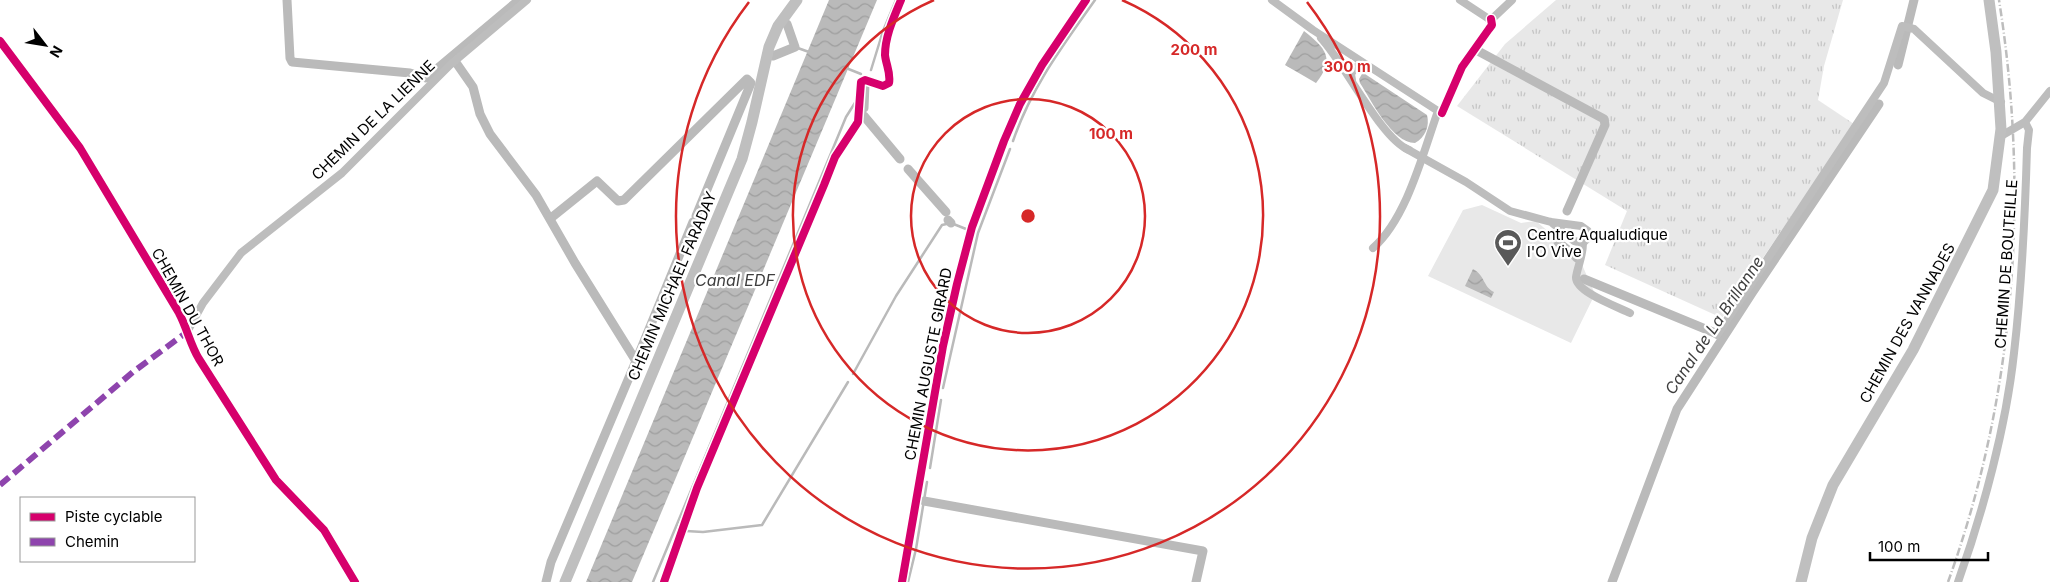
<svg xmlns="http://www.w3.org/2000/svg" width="2050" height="582" font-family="Inter,sans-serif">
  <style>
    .grass { fill: url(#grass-tufts) }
    .park { fill: #e8e8e8 }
    .water { fill: url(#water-waves) }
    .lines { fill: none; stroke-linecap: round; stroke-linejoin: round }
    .stream { stroke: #bababa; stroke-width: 2.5 }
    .canal { stroke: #bababa; stroke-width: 9 }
    .street { stroke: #bdbdbd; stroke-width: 8 }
    .secondary { stroke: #bfbfbf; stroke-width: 11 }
    .rail { stroke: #bdbdbd; stroke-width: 2.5; stroke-dasharray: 8 2.5 1 2.5; stroke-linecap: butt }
    .quiet { stroke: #8e44ad; stroke-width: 6; stroke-dasharray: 12 6; stroke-linecap: butt }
    .cycleway-casing { stroke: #fff; stroke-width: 11 }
    .cycleway { stroke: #d6006c; stroke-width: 8 }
    .ring { fill: none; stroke: #d62828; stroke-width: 2.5 }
    .labels { text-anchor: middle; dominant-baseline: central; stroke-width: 4.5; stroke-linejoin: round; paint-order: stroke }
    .street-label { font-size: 15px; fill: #000; stroke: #fff }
    .poi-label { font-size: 15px; fill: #000; stroke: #fff; text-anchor: start }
    .water-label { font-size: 16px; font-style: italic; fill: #3e3e3e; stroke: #fff }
    .centre { fill: #d62828; stroke: #fff; stroke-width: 2.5 }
    .ring-label { font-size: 15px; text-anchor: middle; font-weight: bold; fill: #d62828; stroke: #fff; stroke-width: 4.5; stroke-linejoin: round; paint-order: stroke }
  </style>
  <defs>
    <pattern id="grass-tufts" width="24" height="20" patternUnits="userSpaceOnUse" patternTransform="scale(1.25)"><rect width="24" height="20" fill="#e8e8e8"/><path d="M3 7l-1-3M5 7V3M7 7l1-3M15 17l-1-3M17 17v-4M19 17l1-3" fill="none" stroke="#c5c5c5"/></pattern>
    <pattern id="water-waves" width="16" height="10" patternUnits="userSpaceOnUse" patternTransform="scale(1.25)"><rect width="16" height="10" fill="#bababa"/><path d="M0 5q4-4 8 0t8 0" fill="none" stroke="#9e9e9e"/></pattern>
  </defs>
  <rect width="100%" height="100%" fill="#fff"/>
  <polygon class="grass" points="1556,0 1843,0 1824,66 1818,100 1854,124 1722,318 1605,265 1627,211 1457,106 1505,44"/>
  <polygon class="park" points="1482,205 1521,223 1536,221 1579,258 1595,294 1571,343 1428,276 1463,210"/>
  <g class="water">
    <polygon points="829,0 877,0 632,582 586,582"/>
    <path d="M1304,31C1325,48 1336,58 1316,83L1285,65Z"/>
    <path d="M1362,74H1365L1427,115C1430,126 1425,138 1415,143C1392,143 1371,100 1360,83L1359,79Z"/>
    <path d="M1473,269C1485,275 1483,287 1494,292L1491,298L1465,286Z"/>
  </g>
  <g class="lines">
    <g class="stream">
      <polyline points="795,47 809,52"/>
      <polyline points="846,68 861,74"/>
      <polyline points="871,70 883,31 896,0"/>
      <path d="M1013,141C1032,86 1062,47 1095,0"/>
      <polyline points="853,374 896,296 942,225 951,223 966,229"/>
      <polyline points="943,388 978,233 1010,149"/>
      <polyline points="930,468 941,400"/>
      <polyline points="686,531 703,532 762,525 848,382"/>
      <polyline points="653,582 846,117 858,98"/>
      <polyline points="908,582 916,549 927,482"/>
    </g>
    <g class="canal">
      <polyline points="287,0 290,58 292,62 410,73 426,78 519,0"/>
      <polyline points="1478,51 1604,119 1605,125 1567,211"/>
      <polyline points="773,56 795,47 787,24"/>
      <polyline points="457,64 473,87 480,114 490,134 536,195 575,263 636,361 693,222"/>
      <polyline points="1898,65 1914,0"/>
      <polyline points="864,108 865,84"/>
      <polyline points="864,116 900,159"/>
      <polyline points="908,169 946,212"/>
      <polyline points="551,218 597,181 618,201 624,200 747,79 751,83 696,216"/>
      <polyline points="948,220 951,223"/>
      <polyline points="1558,242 1568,250"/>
      <polyline points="1573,254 1577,258"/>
      <polyline points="1584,279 1715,333"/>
      <polyline points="924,501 1203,551 1196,582"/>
      <polyline points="546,582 551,562 636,361"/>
      <polyline points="1612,582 1677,409 1752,293 1879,104"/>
    </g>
    <g class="street">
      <path d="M1272,0L1313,30L1438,111C1423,153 1407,218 1373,248"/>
      <polyline points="1460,0 1489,19 1493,18 1512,0"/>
      <path d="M1321,38C1345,64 1381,139 1409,150"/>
      <path d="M0,41L80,148L179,313C187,328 190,344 199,359L276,480L324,530L355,582"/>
      <path d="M1352,80L1351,74C1355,67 1359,63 1367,65"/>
      <polyline points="2001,136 2025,122 2050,91"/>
      <polyline points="1405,148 1466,182 1510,211 1551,222 1581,226 1588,231 1588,238 1583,243 1574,241 1551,222"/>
      <path d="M1583,243C1583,256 1578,265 1576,277C1575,292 1618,307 1630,313"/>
      <polyline points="187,332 203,303 241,253 342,173 450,65 527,0"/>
      <polyline points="1717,335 1884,83 1902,26 1914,29 1983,93 2001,102"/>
      <polyline points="902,582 943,346 957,284 972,227 1004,141 1020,104 1042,65 1086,0"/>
      <path d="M1958,582C1983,512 2006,427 2014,353C2022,285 2025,217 2027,148L2029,130L2025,122"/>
    </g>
    <g class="secondary">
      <polyline points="565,582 742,159 752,122 769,47 778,26 797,0"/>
      <polyline points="1801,582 1812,538 1833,485 1913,350 1993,190 2001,129 1996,52 1989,0"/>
    </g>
    <path class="rail" d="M1948,582C2015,397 2030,194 1999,0"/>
    <polyline class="quiet" points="0,485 133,372 187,332"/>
    <defs>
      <g id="cycleway">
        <path d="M0,41L80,148L179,313C187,328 190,344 199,359L276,480L324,530L355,582"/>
        <polyline points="1442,113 1462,67 1489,29 1492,25 1491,19"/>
        <path d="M664,582L697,488L824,185L835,157L858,122L861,82L865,80L883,86L889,83C891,73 886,65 885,55C885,36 894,17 901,0"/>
        <polyline points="902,582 943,346 957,284 972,227 1004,141 1020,104 1042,65 1086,0"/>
      </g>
    </defs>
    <use href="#cycleway" class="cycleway-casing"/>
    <use href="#cycleway" class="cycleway"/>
  </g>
  <g class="ring">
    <circle cx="1028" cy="216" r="117"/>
    <path d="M1122 0A235 235 0 1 1 934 0"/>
    <path d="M1307 2A352 352 0 1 1 749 2"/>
  </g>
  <defs>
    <symbol id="stadium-pin" viewBox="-11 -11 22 30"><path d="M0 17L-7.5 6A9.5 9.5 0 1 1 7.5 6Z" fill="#595959" stroke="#fff"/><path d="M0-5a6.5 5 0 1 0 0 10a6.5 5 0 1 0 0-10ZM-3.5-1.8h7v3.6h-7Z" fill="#fff"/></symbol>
  </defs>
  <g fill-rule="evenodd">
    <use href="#stadium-pin" x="1492" y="227" width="32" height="43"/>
  </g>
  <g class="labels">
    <g class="street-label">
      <text transform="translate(373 120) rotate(-44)">CHEMIN DE LA LIENNE</text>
      <text transform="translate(2006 264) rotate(-86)">CHEMIN DE BOUTEILLE</text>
      <text transform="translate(672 286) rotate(-67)">CHEMIN MICHAEL FARADAY</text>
      <text transform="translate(188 307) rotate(61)">CHEMIN DU THOR</text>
      <text transform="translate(1907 323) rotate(-61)">CHEMIN DES VANNADES</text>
      <text transform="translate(928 364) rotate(-79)">CHEMIN AUGUSTE GIRARD</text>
    </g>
    <g class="poi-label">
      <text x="1527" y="234">Centre Aqualudique<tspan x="1527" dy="17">l'O Vive</tspan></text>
    </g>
    <g class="water-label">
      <text x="735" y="280">Canal EDF</text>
      <text transform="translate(1714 325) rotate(-56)">Canal de La Brillanne</text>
    </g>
  </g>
  <circle cx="1028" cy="216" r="8" class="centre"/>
  <g class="ring-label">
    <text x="1194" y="55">200 m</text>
    <text x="1347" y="72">300 m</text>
    <text x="1111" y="139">100 m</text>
  </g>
  <rect x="20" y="497" width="175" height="65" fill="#ffffff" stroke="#999999"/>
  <rect x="30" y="513" width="25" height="8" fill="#d6006c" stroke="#999999"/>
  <text x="65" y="522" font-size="15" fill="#000000">Piste cyclable</text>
  <rect x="30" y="538" width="25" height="8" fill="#8e44ad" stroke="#999999"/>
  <text x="65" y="547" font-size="15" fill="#000000">Chemin</text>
  <g transform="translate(45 45) rotate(121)" stroke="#ffffff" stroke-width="4" paint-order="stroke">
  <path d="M0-4L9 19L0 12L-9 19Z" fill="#000000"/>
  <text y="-8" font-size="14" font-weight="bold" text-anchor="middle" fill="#000000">N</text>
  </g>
  <path d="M1870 552v8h118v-8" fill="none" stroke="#000000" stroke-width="2.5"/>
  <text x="1878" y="552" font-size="15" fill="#000000" stroke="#ffffff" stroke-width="4" paint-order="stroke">100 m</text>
</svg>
